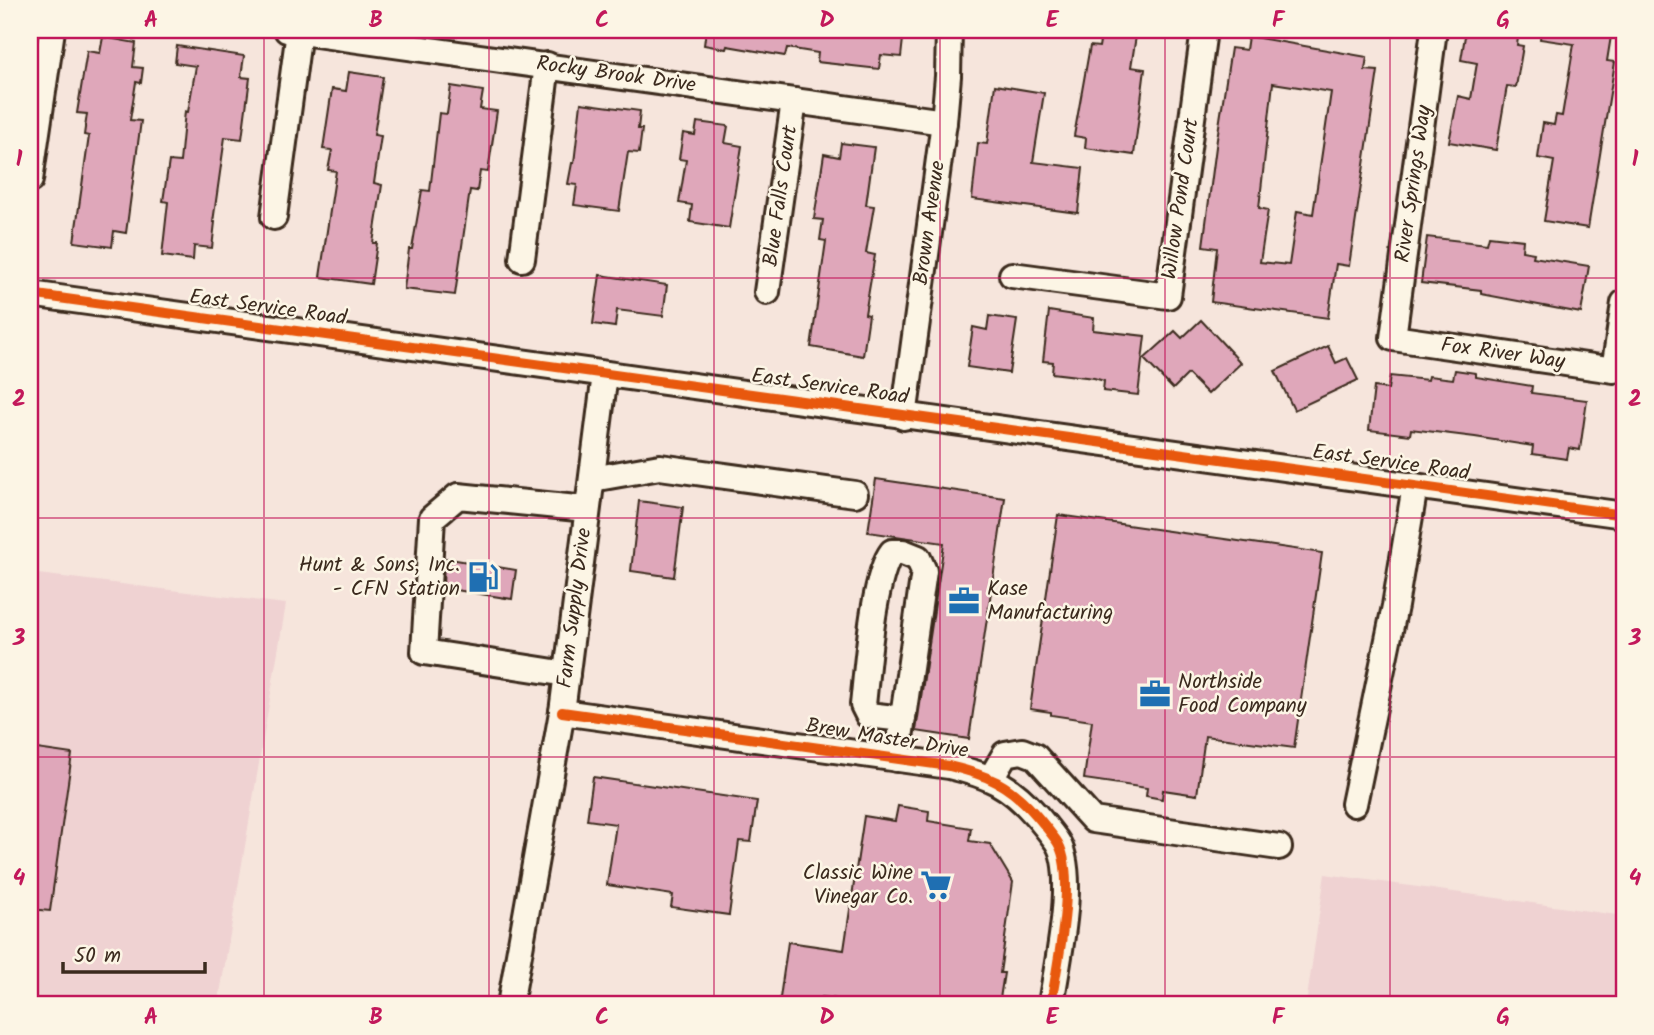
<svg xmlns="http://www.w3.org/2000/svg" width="1654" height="1035" font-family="Kalam,sans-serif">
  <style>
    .built { fill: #efd2d2 }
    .building { fill: #dfa7ba; stroke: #3b2a1e; stroke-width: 2; fill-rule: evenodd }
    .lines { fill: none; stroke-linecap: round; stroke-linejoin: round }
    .minor-casing { stroke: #3b2a1e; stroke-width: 30 }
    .minor { stroke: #fcf5e5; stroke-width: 24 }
    .cycleway-casing { stroke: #fcf5e5; stroke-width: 15 }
    .cycleway { stroke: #e8590c; stroke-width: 10 }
    .grid { fill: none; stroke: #c2185b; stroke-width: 2; stroke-opacity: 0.55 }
    .labels { text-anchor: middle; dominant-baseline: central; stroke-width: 5; stroke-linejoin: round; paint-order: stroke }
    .street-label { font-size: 21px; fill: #3b2a1e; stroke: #fcf5e5 }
    .poi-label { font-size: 21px; fill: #3b2a1e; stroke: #fcf5e5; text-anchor: end }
    .neatline { fill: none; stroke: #c2185b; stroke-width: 2.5 }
    .grid-label { font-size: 23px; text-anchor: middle; font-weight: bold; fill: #c2185b }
  </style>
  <rect width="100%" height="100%" fill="#f6e5dc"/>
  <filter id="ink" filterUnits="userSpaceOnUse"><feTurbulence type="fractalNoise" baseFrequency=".0143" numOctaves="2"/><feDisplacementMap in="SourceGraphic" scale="14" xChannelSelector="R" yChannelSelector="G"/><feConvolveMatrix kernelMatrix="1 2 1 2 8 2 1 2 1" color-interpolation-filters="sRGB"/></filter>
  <g filter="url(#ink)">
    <g class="built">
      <polygon points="30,573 286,604 218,1005 30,1005"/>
      <polygon points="1325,874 1624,916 1624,1005 1306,1005"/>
    </g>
    <g class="building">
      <polygon points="706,30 904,30 901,57 881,55 879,69 817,62 818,53 787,48 785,56 727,46 726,49 704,45"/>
      <polygon points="1102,30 1137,30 1131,67 1145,69 1134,155 1085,148 1086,138 1074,136 1090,46 1099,47"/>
      <polygon points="1466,30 1519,30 1517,45 1523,46 1516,87 1507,86 1496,150 1449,142 1458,96 1471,99 1477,63 1461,60"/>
      <polygon points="1541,30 1612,30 1607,61 1615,62 1588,228 1544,221 1554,161 1538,158 1543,123 1554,125 1556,115 1562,116 1574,44 1540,39"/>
      <path d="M1248,36L1367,57L1365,70L1378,71L1349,266L1336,264L1328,318L1211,302L1217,248L1203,246L1217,139L1231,48L1246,50ZM1273,83L1331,92L1313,214L1297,211L1289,265L1260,262L1268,210L1259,208Z"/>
      <polygon points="103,37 136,43 133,67 143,68 141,83 136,82 130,120 141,121 126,233 114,231 112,247 74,242 89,136 84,135 87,114 77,113 87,51 100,53"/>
      <polygon points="177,46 244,56 241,77 250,78 242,139 225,137 213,222 215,222 212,248 194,246 193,260 162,256 168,202 163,201 169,161 180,162 185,111 188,112 196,66 175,63"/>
      <polygon points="349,72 383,77 374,135 381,136 374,183 382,185 373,243 377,243 371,284 320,277 336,171 328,170 332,150 323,149 332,89 346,91"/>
      <polygon points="995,85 1044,93 1033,162 1083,168 1078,213 972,199 978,143 987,144"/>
      <polygon points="451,86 483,91 480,109 497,111 488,172 480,171 477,191 470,190 455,295 404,289 409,249 412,249 422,190 430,191 439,113 447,114"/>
      <polygon points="581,103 640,111 638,129 642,129 639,153 628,152 619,211 574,205 577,185 568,184 572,163 574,163"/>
      <polygon points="697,122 728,126 725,143 742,146 729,228 690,222 692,205 679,203 686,160 679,159 683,133 695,135"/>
      <polygon points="841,143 874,147 866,205 874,206 866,253 875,255 865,314 869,315 863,356 811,347 826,241 820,240 823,220 814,219 824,154 839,157"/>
      <polygon points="1489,236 1523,240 1522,251 1534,253 1533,257 1589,266 1581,313 1481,294 1481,290 1421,283 1427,237 1487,244"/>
      <polygon points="600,275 667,285 663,316 617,310 615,327 593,324"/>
      <polygon points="1049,311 1094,318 1093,330 1145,336 1138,395 1103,391 1104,381 1094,378 1052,373 1053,362 1043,361"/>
      <polygon points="989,316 1017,320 1009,373 967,367 973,327 987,330"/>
      <polygon points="1201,320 1241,363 1208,394 1188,374 1173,389 1144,359 1175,331 1182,338"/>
      <polygon points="1328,346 1336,363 1347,358 1358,380 1294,410 1275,371"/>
      <polygon points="1455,370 1476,373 1476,377 1532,386 1531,393 1587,400 1580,450 1569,448 1567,459 1532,454 1533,446 1475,437 1411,429 1410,435 1369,430 1374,387 1388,389 1390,376 1428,380 1429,376 1453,379"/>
      <polygon points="876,479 1005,498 969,739 916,731 944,543 868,532"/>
      <polygon points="639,501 683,507 674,577 631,571"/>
      <polygon points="1058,515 1322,553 1294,748 1205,736 1197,795 1163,790 1162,799 1146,796 1147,788 1084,779 1092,721 1051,715 1051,712 1030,709"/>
      <polygon points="444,558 516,570 512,599 443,588"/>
      <polygon points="30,748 72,754 50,911 30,909"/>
      <polygon points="593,777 757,801 751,842 739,841 729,915 671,907 673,895 607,885 616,824 587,820"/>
      <polygon points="898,806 929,811 928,821 971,828 969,841 990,844 1013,882 1000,973 1004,973 999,1005 882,1005 822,997 820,1005 779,1005 788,942 844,950 864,816 895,821"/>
    </g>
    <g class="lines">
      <defs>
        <g id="minor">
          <polyline points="287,30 944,122"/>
          <polyline points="1434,30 1393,338 1614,370 1624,303"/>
          <polyline points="30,180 52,30"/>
          <polyline points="274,217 299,31"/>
          <polyline points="522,259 547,65"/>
          <polyline points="1012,275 1168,296 1204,30"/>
          <polyline points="767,292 794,101"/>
          <polyline points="30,294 1624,515"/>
          <polyline points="904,417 944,122 948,76 949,30"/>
          <polyline points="592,479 660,467 855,494"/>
          <polyline points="567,674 424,652 432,518 458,496 587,509"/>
          <path d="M562,712L949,766C988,775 1009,784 1036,815C1043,823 1050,832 1056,840C1079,871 1056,968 1051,1005"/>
          <path d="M897,759L924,571L918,558L903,552H892C873,576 867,670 863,705L868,715L903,719"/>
          <polyline points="991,778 1005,754 1022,751 1035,756 1093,820 1279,847"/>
          <polyline points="1354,804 1395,606 1415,486"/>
          <polyline points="510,1005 562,712 605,374"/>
        </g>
      </defs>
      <use href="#minor" class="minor-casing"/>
      <use href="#minor" class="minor"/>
      <defs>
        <g id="cycleway">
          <polyline points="30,294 1624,515"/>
          <path d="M562,712L949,766C988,775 1009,784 1036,815C1043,823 1050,832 1056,840C1079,871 1056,968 1051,1005"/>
        </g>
      </defs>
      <use href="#cycleway" class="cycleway-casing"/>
      <use href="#cycleway" class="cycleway"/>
    </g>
  </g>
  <path class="grid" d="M264,30V1005M489,30V1005M714,30V1005M940,30V1005M1165,30V1005M1390,30V1005M30,278H1624M30,518H1624M30,757H1624"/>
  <defs>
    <symbol id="fuel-bare" viewBox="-9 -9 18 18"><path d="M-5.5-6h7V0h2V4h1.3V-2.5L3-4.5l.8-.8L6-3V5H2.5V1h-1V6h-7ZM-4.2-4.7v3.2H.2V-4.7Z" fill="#1f6fb2" stroke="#fcf5e5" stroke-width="2.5" paint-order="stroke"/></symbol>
    <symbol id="office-bare" viewBox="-9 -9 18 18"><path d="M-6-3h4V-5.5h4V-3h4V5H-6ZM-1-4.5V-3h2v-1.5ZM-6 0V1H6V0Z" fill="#1f6fb2" stroke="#fcf5e5" stroke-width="2.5" paint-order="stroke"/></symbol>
    <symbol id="supermarket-bare" viewBox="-9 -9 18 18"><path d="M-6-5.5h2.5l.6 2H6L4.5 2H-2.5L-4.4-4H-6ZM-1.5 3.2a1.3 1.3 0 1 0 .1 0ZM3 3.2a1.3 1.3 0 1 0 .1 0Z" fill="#1f6fb2" stroke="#fcf5e5" stroke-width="2.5" paint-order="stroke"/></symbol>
  </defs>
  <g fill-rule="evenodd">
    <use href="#fuel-bare" x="461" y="555" width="44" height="44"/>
    <use href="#office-bare" x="942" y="579" width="44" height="44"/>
    <use href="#office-bare" x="1133" y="672" width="44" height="44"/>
    <use href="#supermarket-bare" x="914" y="863" width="44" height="44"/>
  </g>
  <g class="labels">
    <g class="street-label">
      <text transform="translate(616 75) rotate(8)">Rocky Brook Drive</text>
      <text transform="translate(1414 184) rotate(-82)">River Springs Way</text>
      <text transform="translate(781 196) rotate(-82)">Blue Falls Court</text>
      <text transform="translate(1181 199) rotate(-82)">Willow Pond Court</text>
      <text transform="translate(930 223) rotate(-82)">Brown Avenue</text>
      <text transform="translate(268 308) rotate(8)">East Service Road</text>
      <text transform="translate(1503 354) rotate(8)">Fox River Way</text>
      <text transform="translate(830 387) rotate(8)">East Service Road</text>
      <text transform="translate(1391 463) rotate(8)">East Service Road</text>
      <text transform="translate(575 608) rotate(-83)">Farm Supply Drive</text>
      <text transform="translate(887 739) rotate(9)">Brew Master Drive</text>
    </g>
    <g class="poi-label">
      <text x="460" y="565">Hunt &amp; Sons, Inc.<tspan x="460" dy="24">- CFN Station</tspan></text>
      <text x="987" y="589" text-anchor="start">Kase<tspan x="987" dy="24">Manufacturing</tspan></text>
      <text x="1178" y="682" text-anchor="start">Northside<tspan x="1178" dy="24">Food Company</tspan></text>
      <text x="913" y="873">Classic Wine<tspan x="913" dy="24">Vinegar Co.</tspan></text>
    </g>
  </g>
  <rect width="1654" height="1035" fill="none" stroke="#fcf5e5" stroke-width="77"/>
  <path d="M63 962v10h142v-10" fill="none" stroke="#3b2a1e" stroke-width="3.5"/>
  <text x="74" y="962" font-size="21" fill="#3b2a1e" stroke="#fcf5e5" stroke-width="5" paint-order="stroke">50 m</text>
  <rect x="38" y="38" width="1578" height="958" class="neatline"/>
  <g class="grid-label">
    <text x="151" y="27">A</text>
    <text x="376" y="27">B</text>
    <text x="602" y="27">C</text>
    <text x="827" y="27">D</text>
    <text x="1052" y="27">E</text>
    <text x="1278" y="27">F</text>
    <text x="1503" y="27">G</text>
    <text x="19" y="166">1</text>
    <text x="1635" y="166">1</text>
    <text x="19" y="406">2</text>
    <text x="1635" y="406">2</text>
    <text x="19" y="645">3</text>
    <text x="1635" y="645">3</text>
    <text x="19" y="885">4</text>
    <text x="1635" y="885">4</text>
    <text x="151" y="1024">A</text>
    <text x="376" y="1024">B</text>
    <text x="602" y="1024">C</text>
    <text x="827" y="1024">D</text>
    <text x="1052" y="1024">E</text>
    <text x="1278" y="1024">F</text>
    <text x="1503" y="1024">G</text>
  </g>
</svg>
